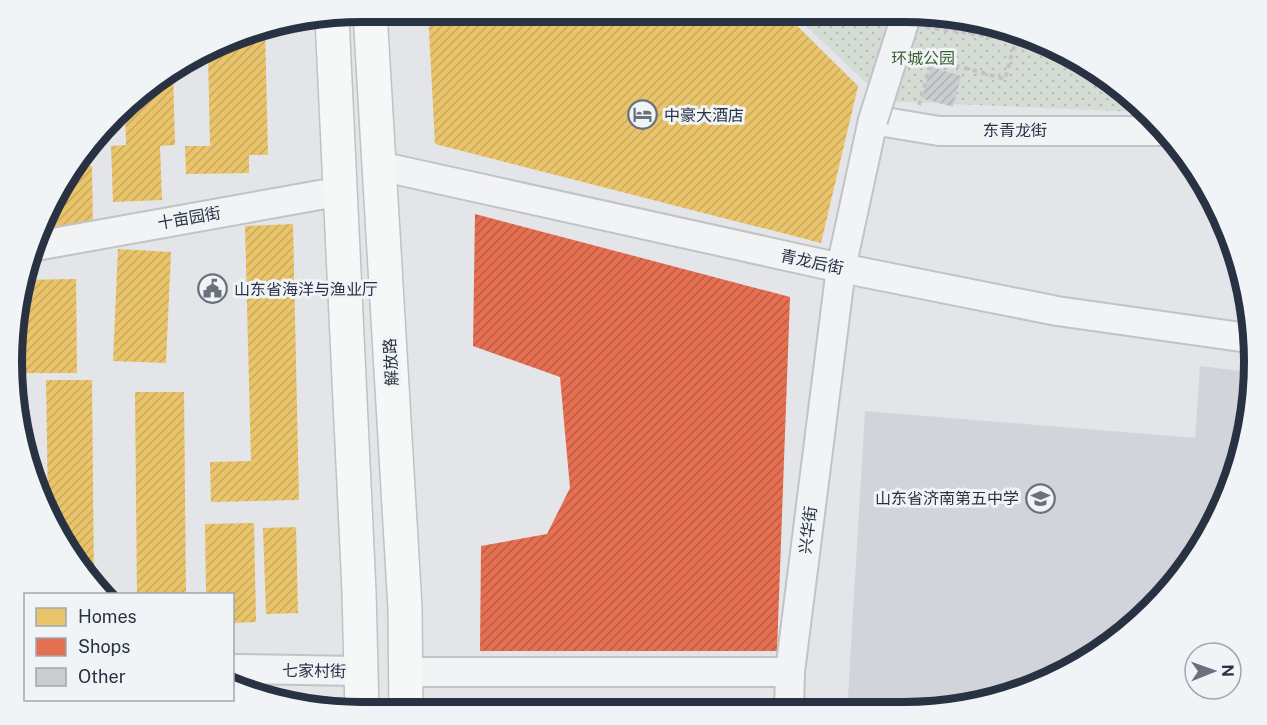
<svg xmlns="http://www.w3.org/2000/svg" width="1267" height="725" font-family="'Public Sans','Noto Sans SC',sans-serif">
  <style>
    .built { fill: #d1d5db }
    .grass { fill: url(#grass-dots) }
    .homes { fill: url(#homes-hatch) }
    .shops { fill: url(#shops-hatch) }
    .building { fill: url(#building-hatch) }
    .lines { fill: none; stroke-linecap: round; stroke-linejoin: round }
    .minor-casing { stroke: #c1c3c6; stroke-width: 32 }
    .major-casing { stroke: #bfc2c6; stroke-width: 36 }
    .path { stroke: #c2c3c8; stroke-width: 4; stroke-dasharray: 4.5 4.5; stroke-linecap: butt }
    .minor { stroke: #f2f3f5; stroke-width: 28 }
    .major { stroke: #f6f7f7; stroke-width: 33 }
    .minor-bridge-casing { stroke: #c1c3c6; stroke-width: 32; stroke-linecap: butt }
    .minor-bridge { stroke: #f2f3f5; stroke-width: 28 }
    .labels { text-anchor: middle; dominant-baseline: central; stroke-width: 6; stroke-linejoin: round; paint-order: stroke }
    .park-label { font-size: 16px; fill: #3d5f35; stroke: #f1f4f7 }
    .poi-label { font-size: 16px; fill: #293243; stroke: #f1f4f7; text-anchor: start }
    .street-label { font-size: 16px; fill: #293243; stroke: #f1f4f7 }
    .rim { fill: none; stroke: #293243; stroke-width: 8 }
  </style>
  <defs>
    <pattern id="grass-dots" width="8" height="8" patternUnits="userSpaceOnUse" patternTransform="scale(1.5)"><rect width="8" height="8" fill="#d4dcd3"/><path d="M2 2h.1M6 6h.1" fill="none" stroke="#b6bdb6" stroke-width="1.8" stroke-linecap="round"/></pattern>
    <pattern id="homes-hatch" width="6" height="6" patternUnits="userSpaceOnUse" patternTransform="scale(1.5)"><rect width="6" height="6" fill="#e9c46a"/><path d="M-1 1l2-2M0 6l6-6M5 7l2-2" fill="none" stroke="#c8a95d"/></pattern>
    <pattern id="shops-hatch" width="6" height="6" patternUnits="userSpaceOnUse" patternTransform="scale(1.5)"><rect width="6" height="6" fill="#e76f51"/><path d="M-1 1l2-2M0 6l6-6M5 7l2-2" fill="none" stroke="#bb5c45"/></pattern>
    <pattern id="building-hatch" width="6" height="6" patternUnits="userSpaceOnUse" patternTransform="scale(1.5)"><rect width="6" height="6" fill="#cbcdd1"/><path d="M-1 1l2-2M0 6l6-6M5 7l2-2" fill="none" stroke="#aeb0b5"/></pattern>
  </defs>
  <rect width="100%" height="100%" fill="#e3e5e8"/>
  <polygon class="built" points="1200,366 1248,372 1248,431 1196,557 1152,611 1080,666 1017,695 928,712 847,712 865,411 1195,438"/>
  <polygon class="grass" points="793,13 928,13 1017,31 1099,71 1141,112 885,101"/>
  <g class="homes">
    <polygon points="428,12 784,13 858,86 821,243 435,144"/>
    <polygon points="265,28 268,155 249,155 249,173 186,174 185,146 210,146 208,53 250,30"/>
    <polygon points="173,72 175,145 160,146 162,200 113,202 111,146 126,145 125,110 149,84"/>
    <polygon points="72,166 92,166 93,232 42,232"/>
    <polygon points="293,224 299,500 211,502 210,462 251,461 245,226"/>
    <polygon points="118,249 171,252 166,363 113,361"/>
    <polygon points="76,279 77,373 24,373 23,280"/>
    <polygon points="46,380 92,380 94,585 85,576 48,507"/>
    <polygon points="135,392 184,392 186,594 137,594"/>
    <polygon points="254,523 256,622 232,623 232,594 206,594 205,524"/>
    <polygon points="296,527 298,613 266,614 263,528"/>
  </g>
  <polygon class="shops" points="475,214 790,297 777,651 480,651 481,546 547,534 570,488 560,377 473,346"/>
  <g class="building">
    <polygon points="931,67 961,76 953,107 922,98"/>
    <polygon points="237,688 282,688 283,701 250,694"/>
  </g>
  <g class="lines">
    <defs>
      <g id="minor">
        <polyline points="379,166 841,268 1057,311 1248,338"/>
        <polyline points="36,246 342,191"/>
        <polyline points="232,669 360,671"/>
        <polyline points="405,672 790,672 841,268 873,120 939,131 1159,131"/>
        <polyline points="789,712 790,672"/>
      </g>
      <g id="major">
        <polyline points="370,12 405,608 406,712"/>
        <polyline points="332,17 359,591 362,712"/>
      </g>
    </defs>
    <use href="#minor" class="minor-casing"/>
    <use href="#major" class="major-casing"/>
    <g class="path">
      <polyline points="926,27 1047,45"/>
      <polyline points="919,105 932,59 1005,79 1016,40"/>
    </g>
    <use href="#minor" class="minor"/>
    <use href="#major" class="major"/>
    <defs>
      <polyline id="minor-bridge" points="873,120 907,13"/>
    </defs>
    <use href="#minor-bridge" class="minor-bridge-casing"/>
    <use href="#minor-bridge" class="minor-bridge"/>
  </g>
  <defs>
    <symbol id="hotel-ring" viewBox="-11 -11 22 22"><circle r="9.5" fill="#f1f4f7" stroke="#6a717d" stroke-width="1.5"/><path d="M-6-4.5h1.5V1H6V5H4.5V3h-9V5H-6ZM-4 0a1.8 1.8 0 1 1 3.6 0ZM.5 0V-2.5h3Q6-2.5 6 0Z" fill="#6a717d"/></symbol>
    <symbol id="civic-ring" viewBox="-11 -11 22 22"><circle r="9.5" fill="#f1f4f7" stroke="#6a717d" stroke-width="1.5"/><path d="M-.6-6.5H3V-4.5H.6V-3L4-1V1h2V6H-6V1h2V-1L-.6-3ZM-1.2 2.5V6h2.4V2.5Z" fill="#6a717d"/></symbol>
    <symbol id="school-ring" viewBox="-11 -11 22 22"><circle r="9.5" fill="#f1f4f7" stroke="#6a717d" stroke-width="1.5"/><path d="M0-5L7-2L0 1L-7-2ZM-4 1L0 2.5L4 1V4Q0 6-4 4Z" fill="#6a717d"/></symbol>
  </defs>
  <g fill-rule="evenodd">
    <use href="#hotel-ring" x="626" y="98" width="33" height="33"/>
    <use href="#civic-ring" x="196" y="272" width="33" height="33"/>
    <use href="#school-ring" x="1024" y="482" width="33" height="33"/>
  </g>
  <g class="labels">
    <g class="park-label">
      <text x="923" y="58">环城公园</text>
    </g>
    <g class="poi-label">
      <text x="664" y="115">中豪大酒店</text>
      <text x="234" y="289">山东省海洋与渔业厅</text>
      <text x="1019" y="498" text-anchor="end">山东省济南第五中学</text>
    </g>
    <g class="street-label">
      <text x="1015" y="130">东青龙街</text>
      <text transform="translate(189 218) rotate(-10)">十亩园街</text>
      <text transform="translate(812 262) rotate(12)">青龙后街</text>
      <text transform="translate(391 362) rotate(-93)">解放路</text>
      <text transform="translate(808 530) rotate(-83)">兴华街</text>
      <text transform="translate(314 671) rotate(1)">七家村街</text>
    </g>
  </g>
  <path d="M0 0H1267V725H0ZM362 22H904A340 340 0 0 1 1244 362V362A340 340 0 0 1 904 702H362A340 340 0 0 1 22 362V362A340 340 0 0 1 362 22Z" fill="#f1f4f7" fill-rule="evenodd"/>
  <path class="rim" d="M362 22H904A340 340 0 0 1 1244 362V362A340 340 0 0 1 904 702H362A340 340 0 0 1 22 362V362A340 340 0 0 1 362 22Z"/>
  <rect x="24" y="593" width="210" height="108" fill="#f1f4f7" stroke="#a1a6af" stroke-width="1.5"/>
  <rect x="36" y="608" width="30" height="18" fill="#e9c46a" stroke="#a1a6af" stroke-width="1.5"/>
  <text x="78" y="623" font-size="18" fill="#293243">Homes</text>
  <rect x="36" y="638" width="30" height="18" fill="#e76f51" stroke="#a1a6af" stroke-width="1.5"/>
  <text x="78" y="653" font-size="18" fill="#293243">Shops</text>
  <rect x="36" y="668" width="30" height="18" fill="#cbcdd1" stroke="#a1a6af" stroke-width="1.5"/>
  <text x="78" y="683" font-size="18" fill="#293243">Other</text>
  <g transform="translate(1213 671) rotate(89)"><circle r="28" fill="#f1f4f7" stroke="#a1a6af" stroke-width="1.5"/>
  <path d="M0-4.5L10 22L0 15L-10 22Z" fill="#6a717d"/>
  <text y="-9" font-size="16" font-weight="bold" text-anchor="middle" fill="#293243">N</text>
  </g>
</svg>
